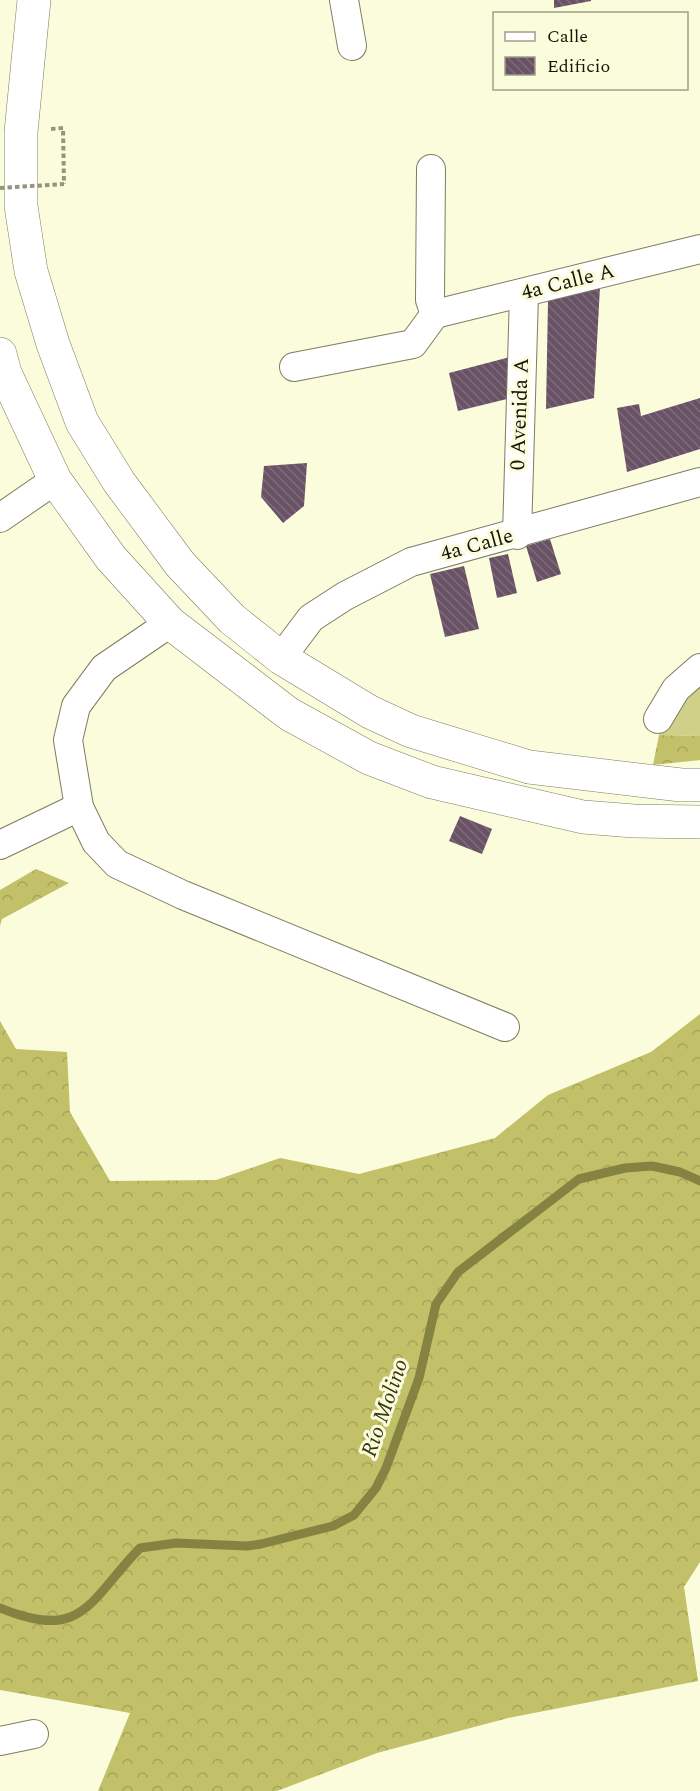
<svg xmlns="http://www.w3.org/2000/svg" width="700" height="1791" font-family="Spectral,serif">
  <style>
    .green { fill: #d1d089 }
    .forest { fill: url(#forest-crowns) }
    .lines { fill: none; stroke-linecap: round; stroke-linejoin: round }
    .stream { stroke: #848342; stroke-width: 9 }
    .building { fill: url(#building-back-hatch) }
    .minor-casing { stroke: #7d7d61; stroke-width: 30 }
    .highway-casing { stroke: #7d7d61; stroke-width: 34 }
    .path { stroke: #95957e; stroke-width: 4; stroke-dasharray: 4.5 3; stroke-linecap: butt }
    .minor { stroke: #fff; stroke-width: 28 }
    .highway { stroke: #fff; stroke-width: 33 }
    .path-bridge { stroke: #95957e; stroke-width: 4; stroke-dasharray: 4.5 3; stroke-linecap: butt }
    .labels { text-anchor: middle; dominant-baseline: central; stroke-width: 6; stroke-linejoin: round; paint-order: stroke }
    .street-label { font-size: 21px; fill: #15150a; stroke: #fbfcdb }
    .water-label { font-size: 22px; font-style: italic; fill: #383710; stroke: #fbfcdb }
  </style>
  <defs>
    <pattern id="forest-crowns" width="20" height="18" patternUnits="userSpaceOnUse" patternTransform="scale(1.5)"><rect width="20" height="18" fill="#c2c068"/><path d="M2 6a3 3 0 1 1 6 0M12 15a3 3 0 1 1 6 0" fill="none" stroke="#a6a459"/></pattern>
    <pattern id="building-back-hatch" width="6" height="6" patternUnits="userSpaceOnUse" patternTransform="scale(1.5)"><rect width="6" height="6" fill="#695265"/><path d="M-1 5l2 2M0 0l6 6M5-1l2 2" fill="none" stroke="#7d6c79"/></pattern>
  </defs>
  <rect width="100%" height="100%" fill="#fbfcdb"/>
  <polygon class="green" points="700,677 700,736 659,735 665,704"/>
  <g class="forest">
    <polygon points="659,735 700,736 700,760 653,765"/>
    <polygon points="36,869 69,883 2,919 0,926 0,890"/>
    <polygon points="700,1014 700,1562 684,1587 698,1681 508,1718 377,1753 277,1791 98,1791 130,1713 0,1690 0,1021 16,1049 67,1052 70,1112 110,1181 216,1180 280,1158 359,1174 495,1138 548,1095 651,1052"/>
  </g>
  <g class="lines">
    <path class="stream" d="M0,1608C84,1643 90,1599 140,1548L176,1543L247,1546L261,1544L333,1526L354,1515L376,1488L386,1468L419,1378L436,1304L458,1272L579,1179L625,1168L652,1166L680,1172L700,1181"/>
  </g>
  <g class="building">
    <polygon points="554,0 591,0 591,1 554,8"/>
    <polygon points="600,287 594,398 546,409 548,301"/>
    <polygon points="522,354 527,394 458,411 449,373"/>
    <polygon points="700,398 700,449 627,472 617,408 639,404 641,416"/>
    <polygon points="307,463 304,506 283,523 261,497 264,466"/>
    <polygon points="550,539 561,574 537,582 526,546"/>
    <polygon points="508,554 517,593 497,598 489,558"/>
    <polygon points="464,566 479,629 445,637 430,574"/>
    <polygon points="460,816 492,829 482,854 449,841"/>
  </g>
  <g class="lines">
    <defs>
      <g id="minor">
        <polyline points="344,0 352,46"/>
        <polyline points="431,169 430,300 435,314"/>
        <polyline points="435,314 700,249"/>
        <polyline points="294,367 413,344 435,314"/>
        <polyline points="0,518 55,480"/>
        <polyline points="517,535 524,294"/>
        <polyline points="170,623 104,668 76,706 68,740 79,807 96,842 117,864 183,895 505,1027"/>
        <polyline points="281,658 311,618 345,596 411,562 700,482"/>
        <polyline points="658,719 676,689 700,668"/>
        <polyline points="0,845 79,807"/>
        <polyline points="0,1741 34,1734"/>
      </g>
      <g id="highway">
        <polyline points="34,0 21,132 21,206 31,271 53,344 82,422 119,482 180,564 232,619 281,658 370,712 411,731 529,767 681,785 700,785"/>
        <polyline points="0,354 5,373 55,480 111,558 170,623 289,714 369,758 432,782 583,817 634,821 700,822"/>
      </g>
    </defs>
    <use href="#minor" class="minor-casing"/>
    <use href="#highway" class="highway-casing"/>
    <polyline class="path" points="51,129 63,128 64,184"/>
    <use href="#minor" class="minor"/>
    <use href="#highway" class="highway"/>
    <polyline class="path-bridge" points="0,188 64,184"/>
  </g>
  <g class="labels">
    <g class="street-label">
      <text transform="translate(568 282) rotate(-14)">4a Calle A</text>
      <text transform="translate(520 414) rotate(-88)">0 Avenida A</text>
      <text transform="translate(477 545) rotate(-15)">4a Calle</text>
    </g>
    <g class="water-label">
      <text transform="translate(385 1408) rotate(-71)">Río Molino</text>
    </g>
  </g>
  <rect x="493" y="12" width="195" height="78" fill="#fbfcdb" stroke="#9fa087" stroke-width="1.5"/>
  <rect x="505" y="32" width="30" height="9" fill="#ffffff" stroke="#9fa087" stroke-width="1.5"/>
  <text x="547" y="42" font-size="18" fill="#15150a">Calle</text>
  <rect x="505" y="57" width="30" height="18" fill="url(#building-back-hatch)" stroke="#9fa087" stroke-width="1.5"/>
  <text x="547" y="72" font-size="18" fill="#15150a">Edificio</text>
</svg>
